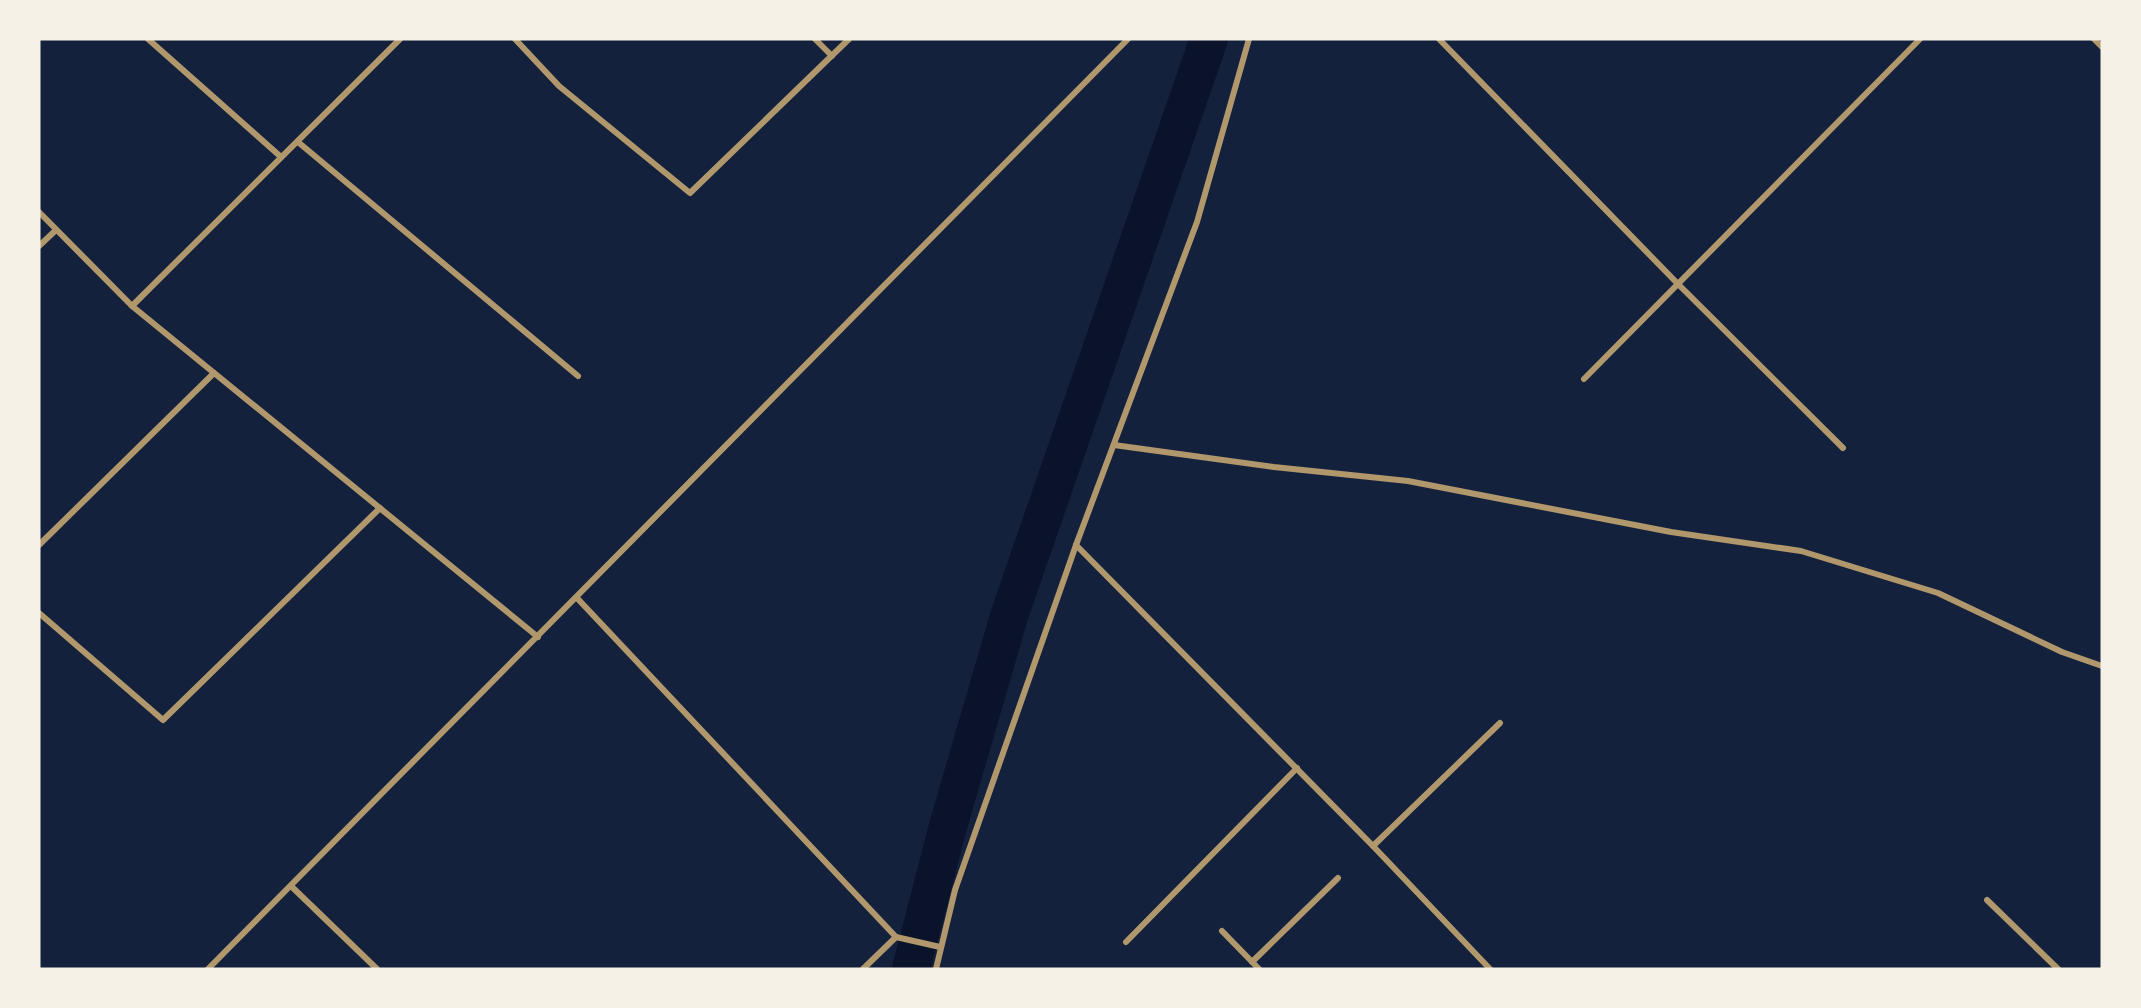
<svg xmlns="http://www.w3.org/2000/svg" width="2141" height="1008" font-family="Ubuntu,sans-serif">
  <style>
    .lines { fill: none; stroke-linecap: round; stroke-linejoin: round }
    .canal { stroke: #0b132b; stroke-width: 38 }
    .minor { stroke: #b1986c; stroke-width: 6 }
  </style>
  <rect width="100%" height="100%" fill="#14213d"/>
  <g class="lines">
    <polyline class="canal" points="911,969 948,826 1010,613 1209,39"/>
    <g class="minor">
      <polyline points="148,39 281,157"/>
      <polyline points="515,39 559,86 690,193 849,39"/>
      <polyline points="815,39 832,56"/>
      <polyline points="1439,39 1678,284 1843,448"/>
      <polyline points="2094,39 2102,47"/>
      <polyline points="298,142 578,376"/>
      <polyline points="39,212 132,306 538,637"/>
      <polyline points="39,246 56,230"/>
      <polyline points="132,306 400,39"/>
      <polyline points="1584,379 1920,39"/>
      <polyline points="1114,445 1274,467 1408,481 1671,532 1801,551 1938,593 2062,652 2102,666"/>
      <polyline points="39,545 214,373"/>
      <polyline points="1076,545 1373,846 1490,969"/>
      <polyline points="577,598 896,937 940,947"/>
      <polyline points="39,613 163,720 380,508"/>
      <polyline points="1373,846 1500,723"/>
      <polyline points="291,886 377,969"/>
      <polyline points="1987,900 2058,969"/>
      <polyline points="1222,931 1259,969"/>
      <polyline points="1126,942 1297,768"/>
      <polyline points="1252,962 1338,878"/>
      <polyline points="208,969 1128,39"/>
      <polyline points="863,969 896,937"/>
      <polyline points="936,969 955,890 1076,545 1197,222 1249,39"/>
    </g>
  </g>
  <rect width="2141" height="1008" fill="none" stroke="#f6f1e7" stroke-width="81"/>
</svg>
